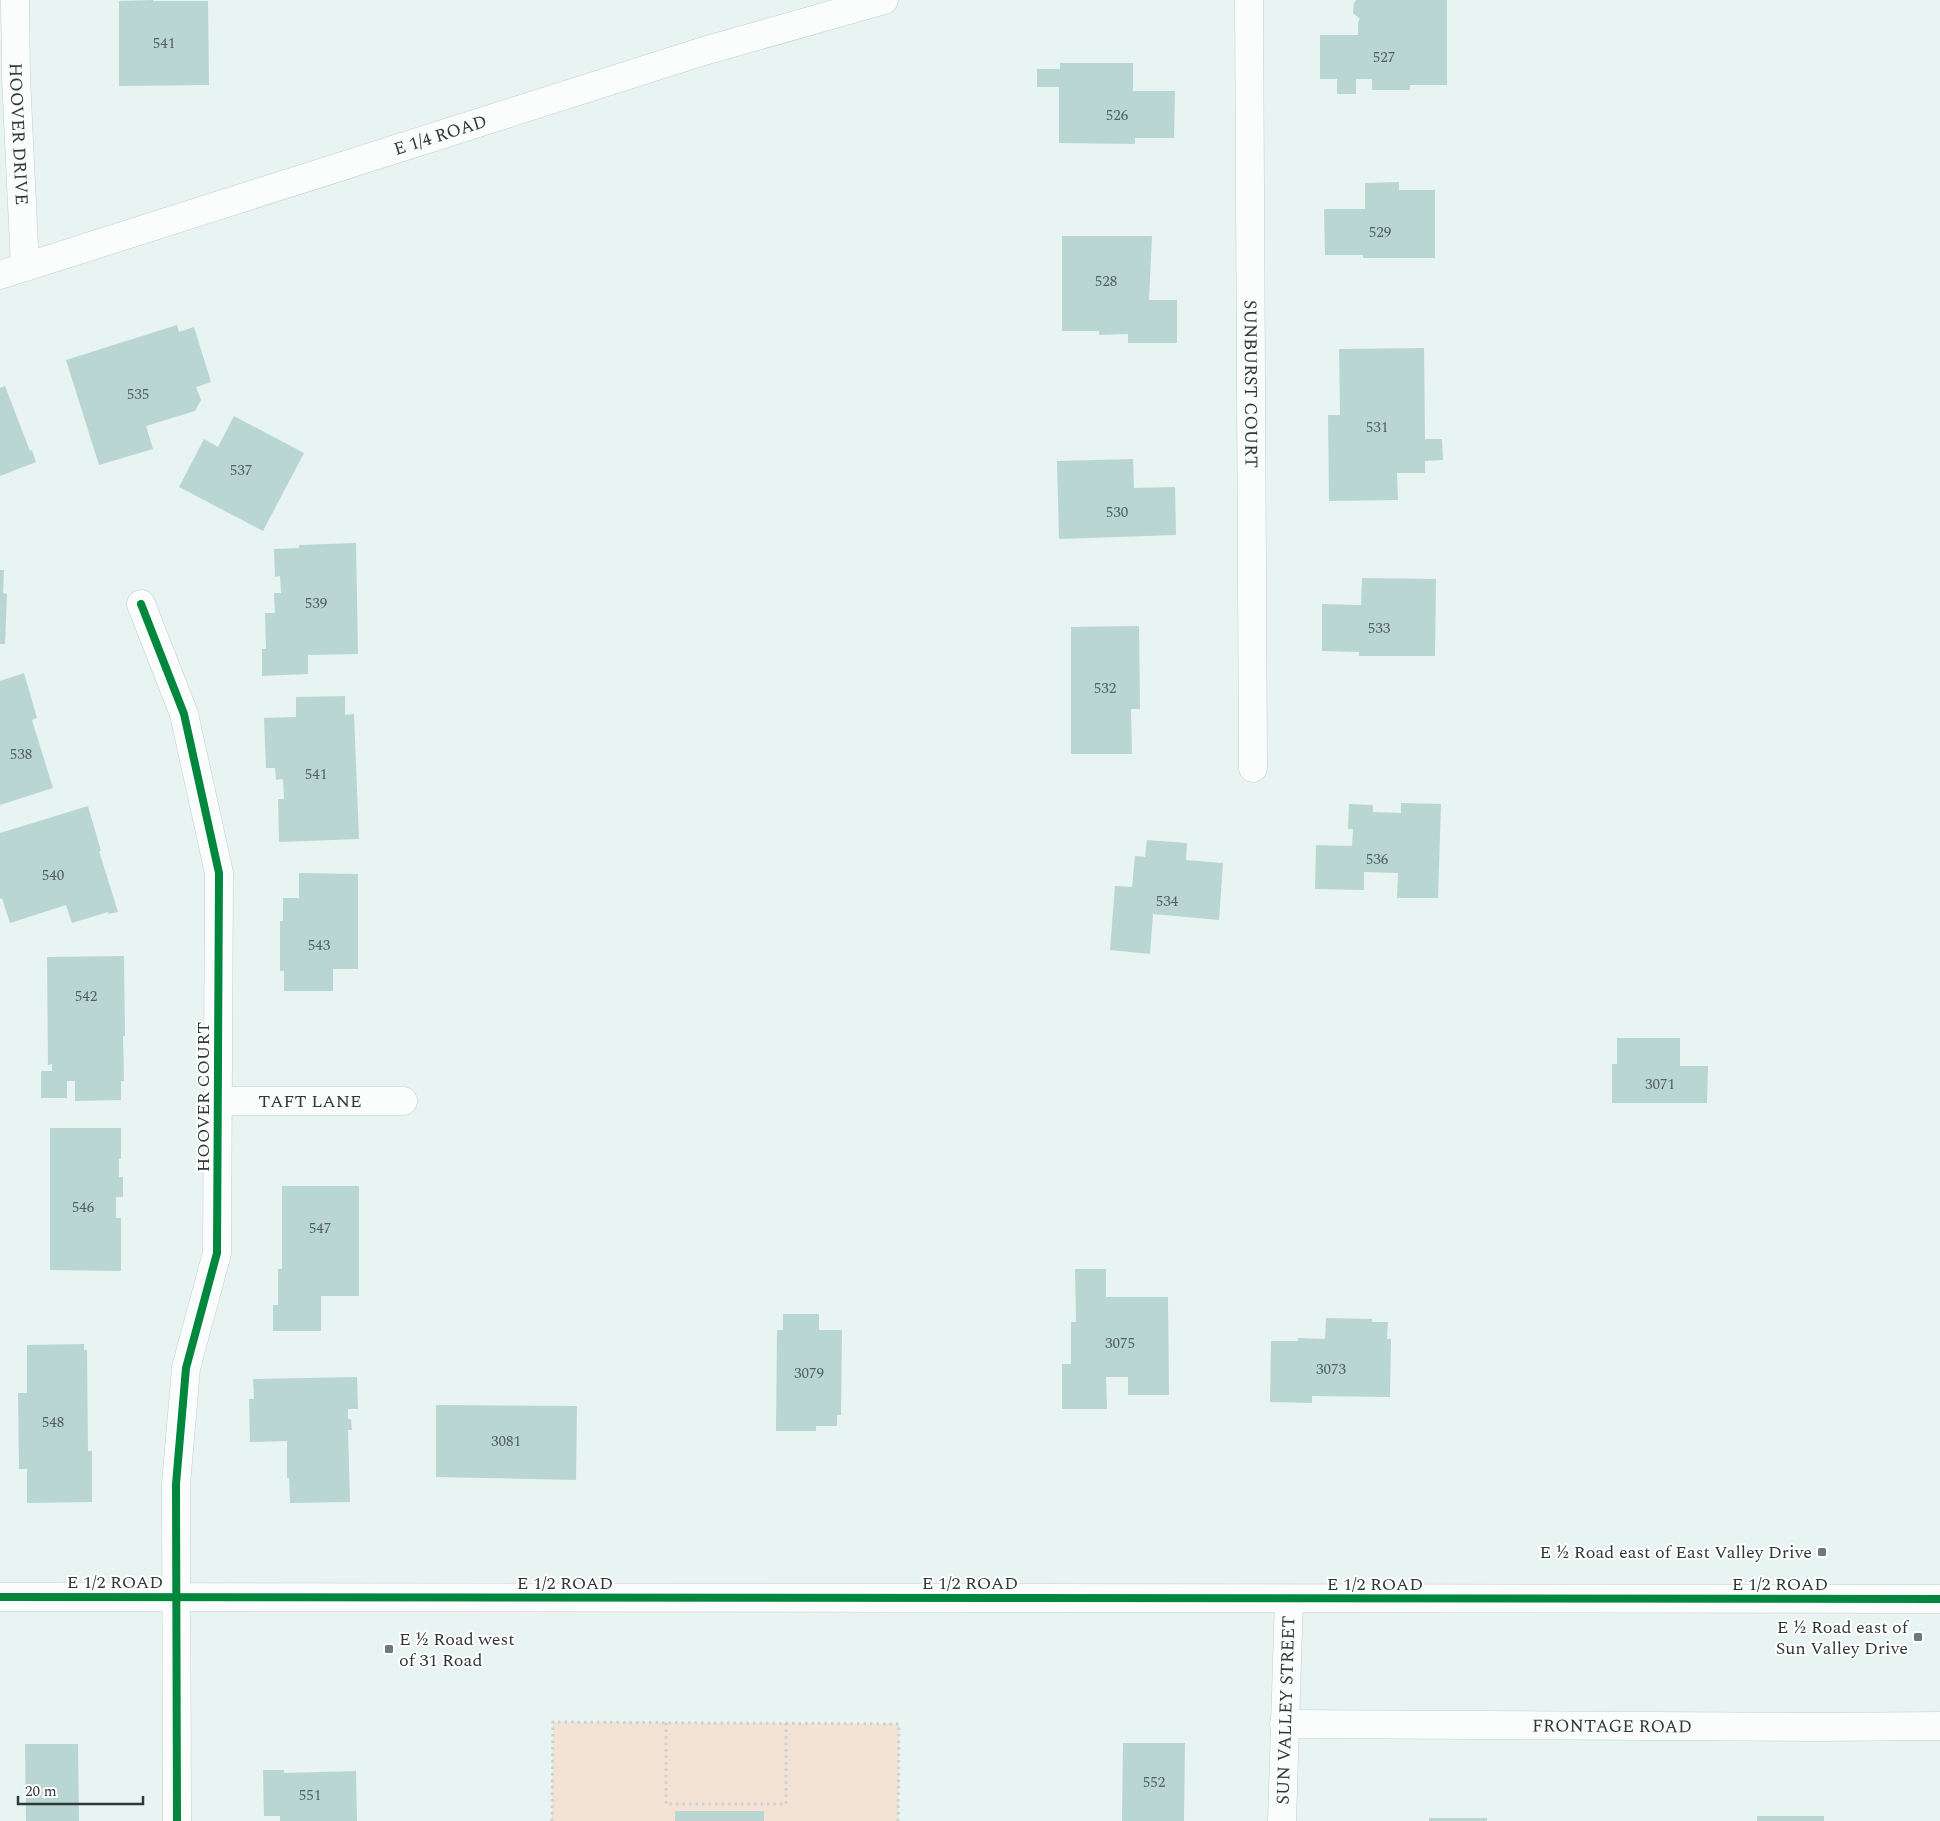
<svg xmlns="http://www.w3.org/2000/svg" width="1940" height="1821" font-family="Spectral,serif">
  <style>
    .green { fill: #f2e3d4 }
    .building { fill: #bad6d2 }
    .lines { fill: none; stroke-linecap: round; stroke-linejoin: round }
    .street-casing { stroke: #c4cfcd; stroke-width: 29 }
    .secondary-casing { stroke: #c4cfcd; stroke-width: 29 }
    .path { stroke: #ccd2d2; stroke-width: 3; stroke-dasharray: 2.5 4; stroke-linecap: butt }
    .street { stroke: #fbfdfd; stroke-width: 28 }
    .secondary { stroke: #fbfdfd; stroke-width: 28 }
    .cycleway-casing { stroke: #fff; stroke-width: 11 }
    .cycleway { stroke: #00873e; stroke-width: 8 }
    .poi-dot { fill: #6f7a78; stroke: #fff; stroke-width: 2 }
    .labels { text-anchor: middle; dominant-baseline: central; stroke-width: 4; stroke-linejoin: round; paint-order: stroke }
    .number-label { font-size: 15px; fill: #52605e }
    .street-label { font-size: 18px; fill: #2f3937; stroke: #fff }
    .poi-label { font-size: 18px; fill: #2f3937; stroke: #fff; text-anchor: end }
  </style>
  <rect width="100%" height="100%" fill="#e7f4f2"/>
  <polygon class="green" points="553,1722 899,1724 898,1821 764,1821 764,1811 676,1811 675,1821 552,1821"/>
  <g class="building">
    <polygon points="153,0 153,1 208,1 209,85 119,86 119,1"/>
    <polygon points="1356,0 1447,0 1447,85 1410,85 1410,90 1372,90 1372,79 1356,79 1356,94 1337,94 1337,79 1320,79 1320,35 1358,35 1358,22 1360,19 1353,13 1354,3"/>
    <polygon points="1060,63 1133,63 1133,91 1175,91 1174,138 1135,138 1135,144 1059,143 1059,87 1037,87 1037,69 1060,69"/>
    <polygon points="1399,182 1399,190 1435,190 1435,258 1363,258 1363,255 1325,255 1324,209 1365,209 1365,183"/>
    <polygon points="1062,236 1152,236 1149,300 1177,300 1177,343 1128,343 1128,334 1099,335 1099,331 1062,331"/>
    <polygon points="177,325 179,332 194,327 211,382 196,387 201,400 195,411 146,426 153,449 99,465 66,360"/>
    <polygon points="1424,348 1425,439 1442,439 1443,460 1425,461 1425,473 1397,473 1398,500 1329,501 1328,415 1340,415 1339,349"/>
    <polygon points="5,386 30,451 32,450 36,462 0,476 0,388"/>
    <polygon points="234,416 304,453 263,531 179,487 204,439 218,447"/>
    <polygon points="1133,459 1134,488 1175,487 1176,535 1059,539 1057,461"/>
    <polygon points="356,543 358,654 308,655 308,674 262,676 262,649 266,649 265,613 275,613 274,593 281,593 280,576 275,577 274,549 299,548 299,545"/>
    <polygon points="0,570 4,570 3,593 7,594 5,644 0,644"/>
    <polygon points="1362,578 1436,579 1435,656 1359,656 1359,652 1322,651 1322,604 1361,605"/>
    <polygon points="1139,626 1140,709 1131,709 1132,754 1071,754 1071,627"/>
    <polygon points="24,673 37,718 32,720 53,788 0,805 0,681"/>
    <polygon points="345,696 345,715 354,714 359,839 279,842 278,799 284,799 283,779 276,780 275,768 266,768 264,718 296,717 296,697"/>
    <polygon points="1401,803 1441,804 1438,898 1397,898 1398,873 1364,872 1364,890 1315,889 1316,845 1352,846 1353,829 1348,829 1349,804 1373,805 1373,812 1401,813"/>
    <polygon points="88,806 101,851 99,851 118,912 108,914 108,912 72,923 66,905 10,923 2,898 0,899 0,833"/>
    <polygon points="1147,840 1187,843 1186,860 1223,863 1219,920 1153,914 1150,954 1110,950 1115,886 1132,887 1135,856 1145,857"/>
    <polygon points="299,873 358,874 358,969 333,969 333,991 284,991 284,971 280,971 280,921 283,921 283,898 299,898"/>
    <polygon points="124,956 125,1036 123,1036 124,1081 121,1081 121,1100 75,1101 75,1081 67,1081 67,1098 41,1098 41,1071 52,1071 52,1064 48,1065 47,957"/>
    <polygon points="1617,1038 1680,1038 1680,1066 1708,1066 1707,1103 1612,1103 1612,1064 1617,1064"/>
    <polygon points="50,1128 121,1128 121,1159 119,1159 119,1177 123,1177 123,1197 116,1197 116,1218 121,1218 121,1271 50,1270"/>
    <polygon points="282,1186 359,1186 359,1296 321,1296 321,1331 273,1331 273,1305 278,1305 278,1269 282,1269"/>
    <polygon points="1075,1269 1106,1269 1106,1297 1168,1297 1169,1395 1128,1395 1128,1377 1106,1377 1107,1409 1062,1409 1062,1364 1071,1364 1071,1322 1076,1322"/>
    <polygon points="783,1314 819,1314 819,1330 842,1330 841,1415 837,1415 837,1426 816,1426 816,1431 776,1431 777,1330 783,1330"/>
    <polygon points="1326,1318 1372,1319 1372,1322 1388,1322 1387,1339 1391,1339 1390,1397 1312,1396 1312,1403 1270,1402 1271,1341 1298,1341 1298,1338 1325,1339"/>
    <polygon points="84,1344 84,1350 87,1350 88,1451 92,1451 92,1502 27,1503 27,1469 19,1469 18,1393 27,1393 27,1345"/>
    <polygon points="357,1377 358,1409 348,1409 348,1419 351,1419 352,1430 348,1430 350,1502 290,1503 289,1478 287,1478 287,1441 250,1442 249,1399 254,1399 253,1379"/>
    <polygon points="436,1405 577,1406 576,1480 436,1477"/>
    <polygon points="1123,1743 1185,1743 1184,1821 1122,1821"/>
    <polygon points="25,1744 78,1744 79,1821 26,1821"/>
    <polygon points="263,1770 284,1770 284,1773 356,1771 357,1821 280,1821 280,1816 264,1816"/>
    <rect x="675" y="1811" width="89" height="10"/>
    <rect x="1757" y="1816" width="67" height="5"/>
    <rect x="1429" y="1818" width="58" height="3"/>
  </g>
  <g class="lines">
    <defs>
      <g id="street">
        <path id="s1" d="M15,0L16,78L25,267"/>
        <path id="s2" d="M1249,0L1253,768"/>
        <path id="s3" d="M0,275L704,51L884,0"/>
        <polyline points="141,604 184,714 219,873 217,1253 186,1368 176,1484 177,1821"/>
        <path id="s4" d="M218,1101H403"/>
        <path id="s5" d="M1284,1724L1818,1727L1940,1726"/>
        <path id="s6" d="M1282,1821L1289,1599"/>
      </g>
      <polyline id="secondary" points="0,1597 1940,1599"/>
    </defs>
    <use href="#street" class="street-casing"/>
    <use href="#secondary" class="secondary-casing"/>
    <g class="path">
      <polyline points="666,1723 666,1804 786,1804 786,1723"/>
      <polyline points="552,1821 553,1722 899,1724 898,1821"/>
    </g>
    <use href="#street" class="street"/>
    <use href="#secondary" class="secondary"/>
    <defs>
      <g id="cycleway">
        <polyline points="141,604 184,714 219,873 217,1253 186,1368 176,1484 177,1821"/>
        <polyline points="0,1597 1940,1599"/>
      </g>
    </defs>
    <use href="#cycleway" class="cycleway-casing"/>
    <use href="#cycleway" class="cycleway"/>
  </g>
  <g class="poi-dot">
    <rect x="1817" y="1547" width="10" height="10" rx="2.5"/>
    <rect x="1913" y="1632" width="10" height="10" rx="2.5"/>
    <rect x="384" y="1644" width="10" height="10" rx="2.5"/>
  </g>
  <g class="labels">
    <g class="number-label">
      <text x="164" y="43">541</text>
      <text x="1384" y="57">527</text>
      <text x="1117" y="115">526</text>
      <text x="1380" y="232">529</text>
      <text x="1106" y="281">528</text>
      <text x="138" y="394">535</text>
      <text x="1377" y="427">531</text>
      <text x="241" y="470">537</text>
      <text x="1117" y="512">530</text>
      <text x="316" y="603">539</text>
      <text x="1379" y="628">533</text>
      <text x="1105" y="688">532</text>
      <text x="21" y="754">538</text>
      <text x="316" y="774">541</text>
      <text x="1377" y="859">536</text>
      <text x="53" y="875">540</text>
      <text x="1167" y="901">534</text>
      <text x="319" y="945">543</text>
      <text x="86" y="996">542</text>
      <text x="1660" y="1084">3071</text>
      <text x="83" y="1207">546</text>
      <text x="320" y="1228">547</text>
      <text x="1120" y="1343">3075</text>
      <text x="1331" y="1369">3073</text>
      <text x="809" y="1373">3079</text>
      <text x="53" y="1422">548</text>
      <text x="506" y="1441">3081</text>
      <text x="1154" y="1782">552</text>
      <text x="310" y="1795">551</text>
    </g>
    <g class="street-label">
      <text stroke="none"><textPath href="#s1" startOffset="134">HOOVER DRIVE</textPath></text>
      <text stroke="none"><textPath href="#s3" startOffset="462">E 1/4 ROAD</textPath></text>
      <text stroke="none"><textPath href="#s2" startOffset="384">SUNBURST COURT</textPath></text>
      <text transform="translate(203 1097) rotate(-90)">HOOVER COURT</text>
      <text stroke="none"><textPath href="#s4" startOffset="92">TAFT LANE</textPath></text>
      <text x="115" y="1582">E 1/2 ROAD</text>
      <text x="565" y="1583">E 1/2 ROAD</text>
      <text x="970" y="1583">E 1/2 ROAD</text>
      <text x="1375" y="1584">E 1/2 ROAD</text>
      <text x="1780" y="1584">E 1/2 ROAD</text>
      <text stroke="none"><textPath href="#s6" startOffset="111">SUN VALLEY STREET</textPath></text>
      <text stroke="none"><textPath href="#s5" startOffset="328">FRONTAGE ROAD</textPath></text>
    </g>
    <g class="poi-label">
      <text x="1812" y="1552">E ½ Road east of East Valley Drive</text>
      <text x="1908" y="1627">E ½ Road east of<tspan x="1908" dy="21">Sun Valley Drive</tspan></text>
      <text x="399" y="1639" text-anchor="start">E ½ Road west<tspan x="399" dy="21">of 31 Road</tspan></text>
    </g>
  </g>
  <path d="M18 1796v8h125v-8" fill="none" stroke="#2f3937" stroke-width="2.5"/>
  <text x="25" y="1796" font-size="15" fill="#2f3937" stroke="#ffffff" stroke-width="4" paint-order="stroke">20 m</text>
</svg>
